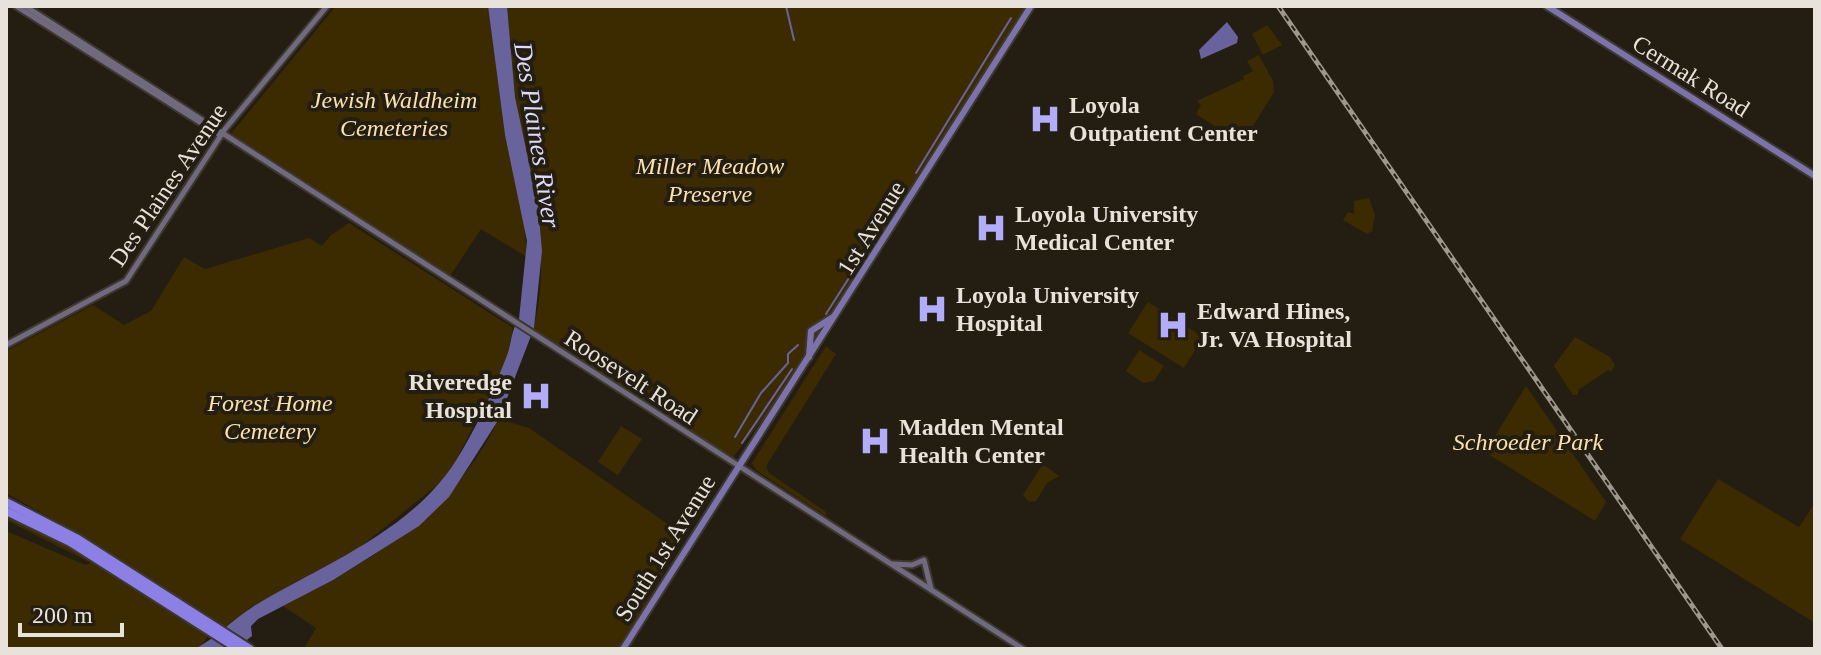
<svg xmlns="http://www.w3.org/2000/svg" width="1821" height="655" font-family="'Times New Roman',serif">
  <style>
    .green { fill: #3c2b01 }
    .water { fill: #68639c }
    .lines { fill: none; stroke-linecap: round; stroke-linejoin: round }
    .stream { stroke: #68639c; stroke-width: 2 }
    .secondary-casing { stroke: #3d3831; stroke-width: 9 }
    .primary-casing { stroke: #3d3831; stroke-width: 10 }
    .highway-casing { stroke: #3d3831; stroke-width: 12 }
    .secondary { stroke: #71697d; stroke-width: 5 }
    .primary { stroke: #7d73aa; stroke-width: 6 }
    .highway { stroke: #8c80e5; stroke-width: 8 }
    .rail-casing { stroke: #9c988e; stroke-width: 5 }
    .rail { stroke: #241e12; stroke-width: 2; stroke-dasharray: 6; stroke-linecap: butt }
    .labels { text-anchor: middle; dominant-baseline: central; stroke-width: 8; stroke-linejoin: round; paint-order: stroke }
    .street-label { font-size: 24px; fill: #e7e3db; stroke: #241e12 }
    .park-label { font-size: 24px; font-style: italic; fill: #fae1ae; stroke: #241e12 }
    .poi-label { font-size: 24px; font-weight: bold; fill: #e7e3db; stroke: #241e12; text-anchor: start }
    .water-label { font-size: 26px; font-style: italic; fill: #dcdbfe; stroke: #241e12 }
  </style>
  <rect width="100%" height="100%" fill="#241e12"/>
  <g class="green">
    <polygon points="336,6 488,6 505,135 523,211 527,257 481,229 450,276 230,135"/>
    <path d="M507,6H1026L772,408L733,457L533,331C552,254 533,203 520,129C513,89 511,47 507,6Z"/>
    <polygon points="1267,25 1282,45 1263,55 1252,34"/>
    <polygon points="1259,55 1273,81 1274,92 1242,144 1196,114 1201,105 1197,101 1244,79 1243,76 1253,71 1247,61"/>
    <polygon points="1369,198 1375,215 1372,231 1367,234 1343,220 1348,212 1354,214 1354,201"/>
    <polygon points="349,223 513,328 508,354 493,389 455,462 441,482 359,548 250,608 226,627 86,538 6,493 6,351 93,305 124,325 151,311 184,257 205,269 309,238 322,246 330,236"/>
    <polygon points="1148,302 1203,337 1184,368 1128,333"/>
    <polygon points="1575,337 1610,357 1615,365 1611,372 1608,370 1578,390 1578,395 1573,395 1554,366"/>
    <polygon points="826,346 836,354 766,466 769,473 826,512 826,516 756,470 752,463"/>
    <polygon points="1139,350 1164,366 1154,381 1143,383 1126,371"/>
    <polygon points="1526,386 1606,502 1595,521 1485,452"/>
    <path d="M499,419L529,428L685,536L619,649H304L316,628L283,606C375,558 451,516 499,419Z"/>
    <polygon points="621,426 642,439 618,475 598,462"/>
    <polygon points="1043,464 1059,476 1047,483 1036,501 1029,502 1023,495"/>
    <polygon points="1718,479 1799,527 1815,503 1815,623 1680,539"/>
    <polygon points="6,516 64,544 208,635 203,645 195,649 6,649 6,531 85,565 91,563 6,520"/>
  </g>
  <g class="water">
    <path d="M488,6H507L515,97L538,206L542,251L534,328L499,419L449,497L419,526L333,580L258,619L251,626L252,636L235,649H195C216,638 233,619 254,606C322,565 410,532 455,462C475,431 492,393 506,358C512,344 510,332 519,319L527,241L505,135Z"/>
    <polygon points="1227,22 1238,37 1237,43 1201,59 1199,50"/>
  </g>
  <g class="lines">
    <g class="stream">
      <polyline points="786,6 794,40"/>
      <polyline points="916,173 1011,18"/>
      <polyline points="877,208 889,215"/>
      <polyline points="845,260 854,266"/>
      <polyline points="826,314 905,190"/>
      <polyline points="735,437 761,393 788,363 788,354 798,345"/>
      <polyline points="742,443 792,369"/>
    </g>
    <defs>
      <g id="secondary">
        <polyline points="16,6 220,135"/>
        <polyline points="25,6 1023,649"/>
        <polyline points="6,345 126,281 225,129 327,6"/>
        <polyline points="893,564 912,565 924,560 931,589"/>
      </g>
      <g id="primary">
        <polyline points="1547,6 1815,176"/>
        <polyline points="809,357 811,331 833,317"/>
        <polyline points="623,649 1031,6"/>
      </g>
      <g id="highway">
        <polyline points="6,502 78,539 250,649"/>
        <polyline points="6,511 70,542 238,649"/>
      </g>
    </defs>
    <use href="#secondary" class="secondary-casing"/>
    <use href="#primary" class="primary-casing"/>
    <use href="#highway" class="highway-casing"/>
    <use href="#secondary" class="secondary"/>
    <use href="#primary" class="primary"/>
    <use href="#highway" class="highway"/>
    <defs>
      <polyline id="rail" points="1278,6 1722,649"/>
    </defs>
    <use href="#rail" class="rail-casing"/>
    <use href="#rail" class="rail"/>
  </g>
  <defs>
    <symbol id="hospital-bare" viewBox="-9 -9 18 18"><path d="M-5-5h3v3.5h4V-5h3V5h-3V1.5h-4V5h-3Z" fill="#b2adf9" stroke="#241e12" stroke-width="2.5" paint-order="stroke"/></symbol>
  </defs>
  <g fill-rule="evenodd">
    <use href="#hospital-bare" x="1023" y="97" width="44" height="44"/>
    <use href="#hospital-bare" x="969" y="206" width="44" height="44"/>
    <use href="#hospital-bare" x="910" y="287" width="44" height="44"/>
    <use href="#hospital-bare" x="1151" y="303" width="44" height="44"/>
    <use href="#hospital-bare" x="514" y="374" width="44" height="44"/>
    <use href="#hospital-bare" x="853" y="419" width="44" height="44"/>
  </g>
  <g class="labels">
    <g class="street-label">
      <text transform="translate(1691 76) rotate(32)">Cermak Road</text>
      <text transform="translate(168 185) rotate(-56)">Des Plaines Avenue</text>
      <text transform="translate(871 228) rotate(-58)">1st Avenue</text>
      <text transform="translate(631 377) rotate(33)">Roosevelt Road</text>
      <text transform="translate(665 548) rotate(-58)">South 1st Avenue</text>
    </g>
    <g class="park-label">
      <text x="394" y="100">Jewish Waldheim<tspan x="394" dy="28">Cemeteries</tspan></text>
      <text x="710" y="166">Miller Meadow<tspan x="710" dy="28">Preserve</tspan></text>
      <text x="270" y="403">Forest Home<tspan x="270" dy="28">Cemetery</tspan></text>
      <text x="1528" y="442">Schroeder Park</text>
    </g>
    <g class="poi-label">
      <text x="1069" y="105">Loyola<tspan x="1069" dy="28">Outpatient Center</tspan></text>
      <text x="1015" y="214">Loyola University<tspan x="1015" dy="28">Medical Center</tspan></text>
      <text x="956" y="295">Loyola University<tspan x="956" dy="28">Hospital</tspan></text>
      <text x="1197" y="311">Edward Hines,<tspan x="1197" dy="28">Jr. VA Hospital</tspan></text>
      <text x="512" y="382" text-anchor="end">Riveredge<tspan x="512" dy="28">Hospital</tspan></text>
      <text x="899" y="427">Madden Mental<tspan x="899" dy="28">Health Center</tspan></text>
    </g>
    <g class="water-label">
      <text transform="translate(537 135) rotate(81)">Des Plaines River</text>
    </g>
  </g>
  <rect width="1821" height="655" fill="none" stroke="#e7e3db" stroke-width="16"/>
  <path d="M20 623v12h102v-12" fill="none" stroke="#e7e3db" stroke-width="4"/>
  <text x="32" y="623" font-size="24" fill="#e7e3db" stroke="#241e12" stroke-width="6" paint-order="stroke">200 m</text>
</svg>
